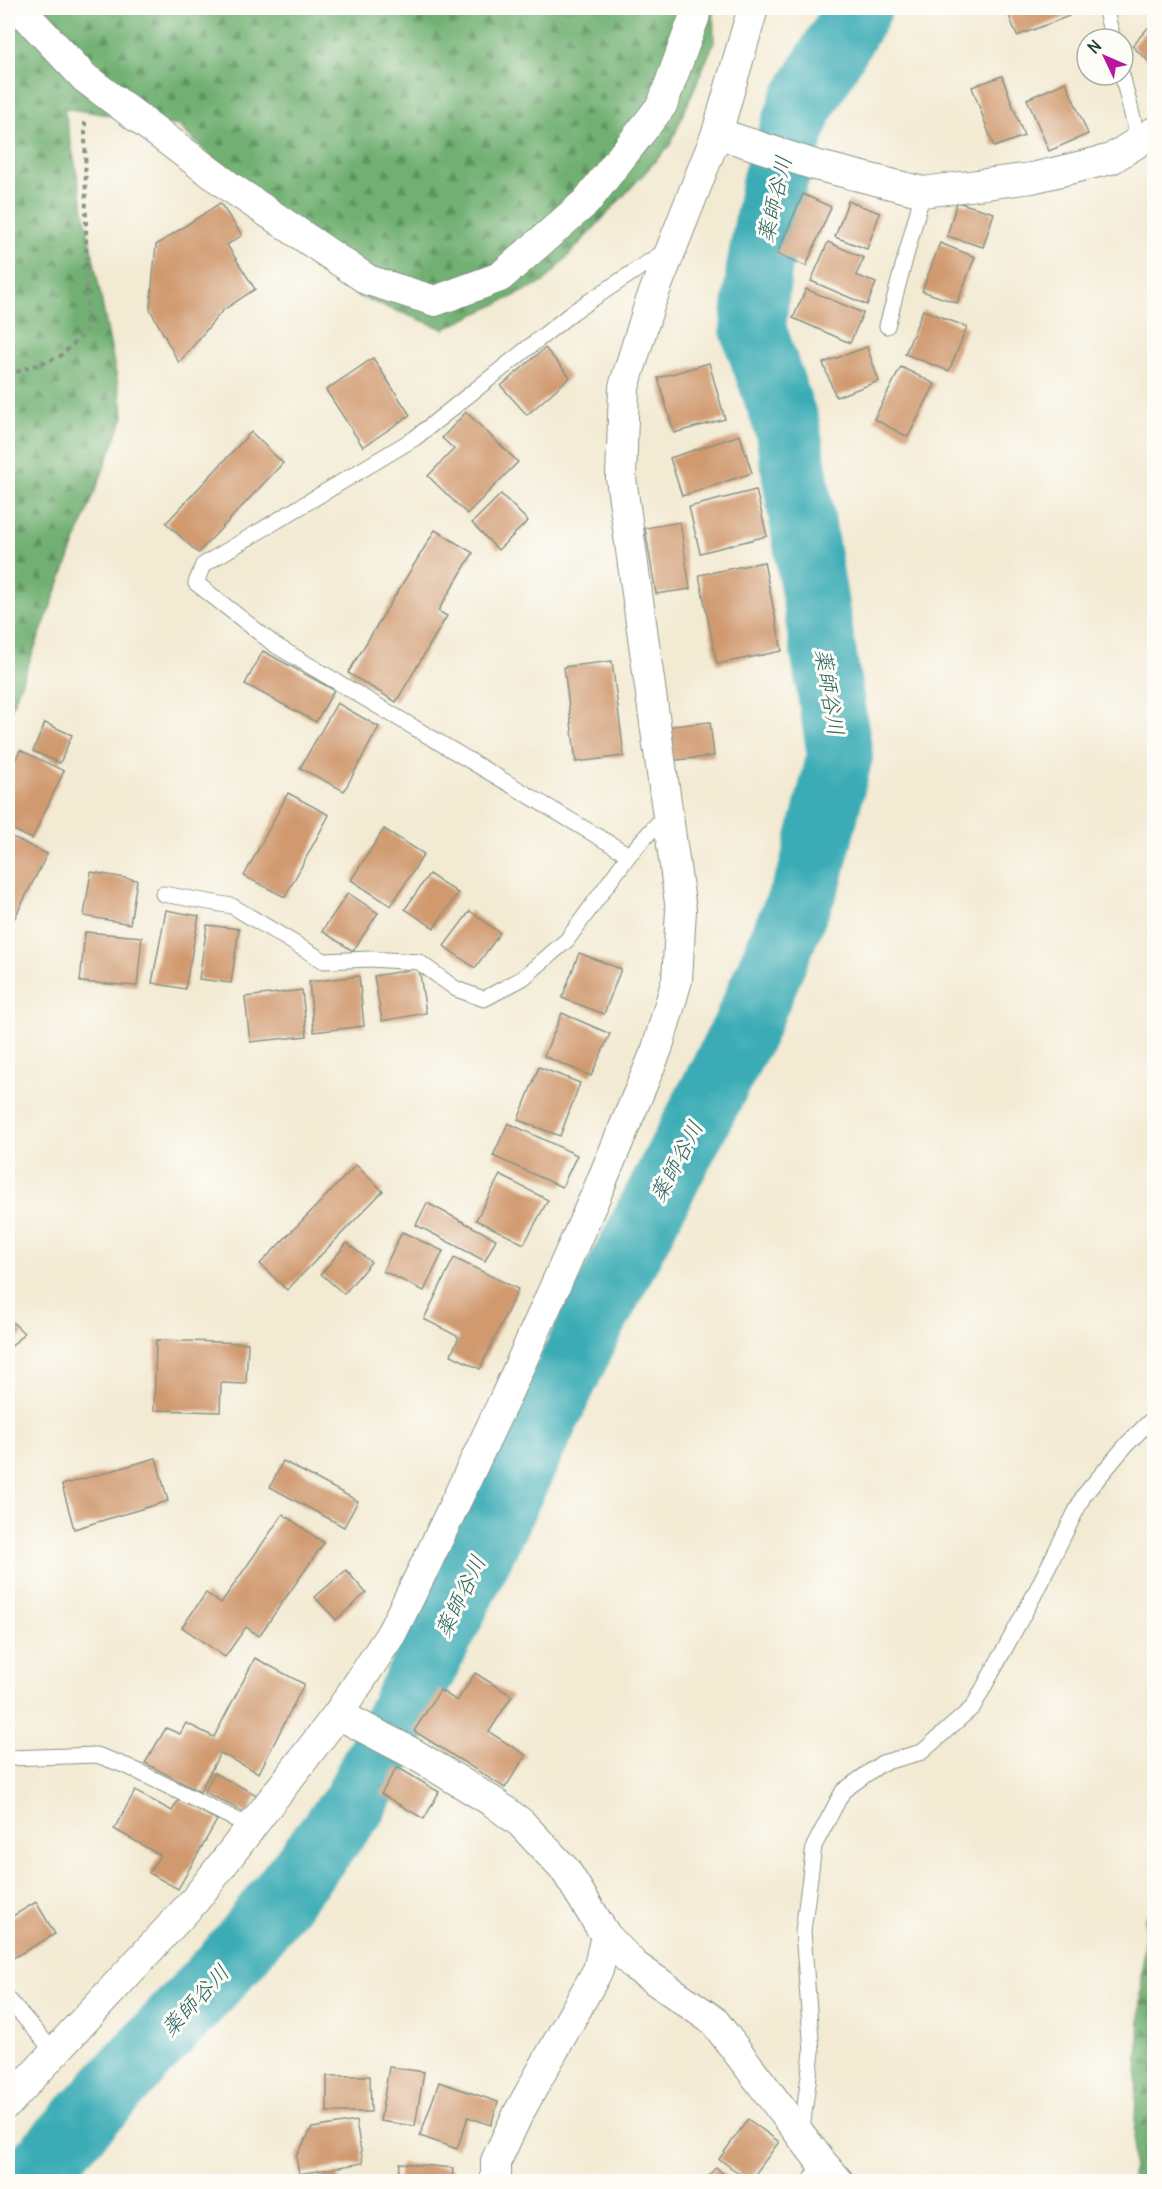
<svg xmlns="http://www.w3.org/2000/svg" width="1162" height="2189" font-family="Delius,'Klee One',sans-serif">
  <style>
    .forest { fill: url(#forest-firs); stroke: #487653; stroke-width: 1.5 }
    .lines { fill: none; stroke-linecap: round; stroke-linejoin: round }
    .river { stroke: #3bacb5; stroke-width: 66 }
    .building { fill: #d0996e }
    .service-casing { stroke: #899484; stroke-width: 17 }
    .minor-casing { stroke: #899484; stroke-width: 32 }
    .path { stroke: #899484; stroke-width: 4; stroke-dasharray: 4.5 4.5; stroke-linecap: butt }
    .service { stroke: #fff; stroke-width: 15 }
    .minor { stroke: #fff; stroke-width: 30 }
    .labels { text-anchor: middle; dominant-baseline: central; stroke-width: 6; stroke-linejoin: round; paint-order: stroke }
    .water-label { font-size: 22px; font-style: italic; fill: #296461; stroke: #fdfcf7 }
  </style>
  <defs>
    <pattern id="forest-firs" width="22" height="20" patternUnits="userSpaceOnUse" patternTransform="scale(1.5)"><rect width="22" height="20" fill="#71b072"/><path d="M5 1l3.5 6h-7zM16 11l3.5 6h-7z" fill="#5c905e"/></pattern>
  </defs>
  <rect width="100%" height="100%" fill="#fdfcf7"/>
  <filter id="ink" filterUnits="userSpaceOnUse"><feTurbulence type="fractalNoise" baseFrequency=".0167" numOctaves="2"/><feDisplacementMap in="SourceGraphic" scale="12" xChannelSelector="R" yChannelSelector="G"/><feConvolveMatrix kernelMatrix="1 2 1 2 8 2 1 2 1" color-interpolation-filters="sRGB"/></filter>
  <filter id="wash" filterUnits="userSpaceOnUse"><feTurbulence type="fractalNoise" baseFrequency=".008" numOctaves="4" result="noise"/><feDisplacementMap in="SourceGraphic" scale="24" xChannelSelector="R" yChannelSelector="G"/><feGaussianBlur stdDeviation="1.35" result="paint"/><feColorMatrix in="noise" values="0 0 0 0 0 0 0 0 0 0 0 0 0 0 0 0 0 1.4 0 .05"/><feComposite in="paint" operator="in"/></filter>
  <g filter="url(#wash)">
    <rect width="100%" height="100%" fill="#f3ead3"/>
    <g class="forest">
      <polygon points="8,8 713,8 714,42 670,145 544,282 444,329 358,296 179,126 64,108 124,416 8,717"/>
      <polygon points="1154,1902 1154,2181 1132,2181 1145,1920"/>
    </g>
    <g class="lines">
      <polyline class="river" points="26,2182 231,1961 353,1806 445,1627 586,1335 745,1028 810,876 840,755 787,426 753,329 759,269 775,179 801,106 859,8"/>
    </g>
    <g id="blocks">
      <g class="building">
        <polygon points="1006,8 1066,8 1069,16 1017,36"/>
        <polygon points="1154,21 1154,66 1132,46"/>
        <polygon points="1002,76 1024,136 994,147 972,87"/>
        <polygon points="1066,82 1088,134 1049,151 1027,99"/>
        <polygon points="803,194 831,207 806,266 777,254"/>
        <polygon points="848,201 880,213 867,249 835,237"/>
        <polygon points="957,202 994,213 983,247 947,236"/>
        <polygon points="220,203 242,235 227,245 255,289 222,311 179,363 150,309 156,245"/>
        <polygon points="828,242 864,258 856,275 876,283 867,305 811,281"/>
        <polygon points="940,243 975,257 957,303 922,291"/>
        <polygon points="806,289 863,313 850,343 793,318"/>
        <polygon points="923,310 967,327 949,371 905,354"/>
        <polygon points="867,347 879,381 836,397 823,363"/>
        <polygon points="545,348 570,377 527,415 501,386"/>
        <polygon points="373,358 410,415 363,447 326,390"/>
        <polygon points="709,363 725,419 674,433 658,378"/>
        <polygon points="901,367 935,384 908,437 874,419"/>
        <polygon points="466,412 518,462 467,514 428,476 454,449 442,438"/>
        <polygon points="251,432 283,463 198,553 166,523"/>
        <polygon points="740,435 752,473 682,496 670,458"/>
        <polygon points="756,490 767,536 700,553 689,507"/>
        <polygon points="501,494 528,521 498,550 472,523"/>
        <polygon points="680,522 690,589 656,594 645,528"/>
        <polygon points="435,530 473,553 438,611 447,616 396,702 348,673"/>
        <polygon points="764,562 782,651 717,664 699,575"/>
        <polygon points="263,651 334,690 316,722 245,684"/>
        <polygon points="612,661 624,756 576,762 564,667"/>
        <polygon points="337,703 379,727 344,791 300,768"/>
        <polygon points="710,722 714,756 668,761 664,727"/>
        <polygon points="45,723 72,735 60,763 33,751"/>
        <polygon points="20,750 64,771 32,839 8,827 8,776"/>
        <polygon points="288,793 329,815 285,897 244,876"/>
        <polygon points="384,829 424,854 391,906 351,880"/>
        <polygon points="8,835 47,854 8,931"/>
        <polygon points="91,872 137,880 130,924 84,916"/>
        <polygon points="429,874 458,893 434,928 405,909"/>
        <polygon points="348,893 378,913 353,951 322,931"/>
        <polygon points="166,910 199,916 185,989 152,983"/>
        <polygon points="470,911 500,933 475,968 444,946"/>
        <polygon points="207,925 239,929 231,983 199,979"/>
        <polygon points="85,932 142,937 137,986 80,982"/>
        <polygon points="579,953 621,969 604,1014 562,998"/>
        <polygon points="419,968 426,1013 382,1021 374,976"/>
        <polygon points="359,976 364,1026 314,1032 309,982"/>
        <polygon points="302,990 307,1036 250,1042 245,997"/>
        <polygon points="562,1013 610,1034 591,1076 544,1056"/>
        <polygon points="539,1067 580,1083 560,1136 518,1120"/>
        <polygon points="508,1123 577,1155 562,1187 493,1156"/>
        <polygon points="356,1165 383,1191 287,1290 260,1264"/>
        <polygon points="500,1175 548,1200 524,1244 476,1220"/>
        <polygon points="427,1203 496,1239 485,1261 416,1225"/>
        <polygon points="402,1232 443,1251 424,1291 383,1271"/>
        <polygon points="347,1243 371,1262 344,1294 321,1274"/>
        <polygon points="454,1258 518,1289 480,1369 451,1355 459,1337 424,1319"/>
        <polygon points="8,1318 24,1333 8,1350"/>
        <polygon points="156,1340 248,1343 246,1384 221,1383 220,1412 154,1410"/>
        <polygon points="156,1458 168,1501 74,1529 62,1485"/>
        <polygon points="283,1461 358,1501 344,1527 270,1487"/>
        <polygon points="283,1514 324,1543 259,1636 246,1627 225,1657 182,1627 206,1593 221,1603"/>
        <polygon points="346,1570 366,1593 336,1620 315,1597"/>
        <polygon points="255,1658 304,1684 259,1773 220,1753 200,1792 145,1763 166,1728 180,1734 186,1723 214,1737"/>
        <polygon points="475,1673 512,1696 489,1732 526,1755 505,1788 414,1731 440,1690 457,1701"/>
        <polygon points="397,1767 439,1792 424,1819 381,1794"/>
        <polygon points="214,1773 257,1795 248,1814 204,1792"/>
        <polygon points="135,1791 172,1811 179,1799 217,1820 178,1889 149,1873 160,1855 114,1829"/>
        <polygon points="36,1902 55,1934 8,1961 8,1919"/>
        <polygon points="389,2067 424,2072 415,2126 380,2121"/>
        <polygon points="327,2076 370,2076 371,2112 327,2112"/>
        <polygon points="439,2082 498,2102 491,2125 468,2117 457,2149 420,2136"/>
        <polygon points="748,2119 779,2142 750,2181 719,2159"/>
        <polygon points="356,2121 363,2163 299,2174 296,2157 312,2128"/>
        <polygon points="400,2163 453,2168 452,2182 398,2182"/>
        <polygon points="716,2167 732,2182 704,2182"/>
        <polygon points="338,2173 340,2182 304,2182 304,2180"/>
      </g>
    </g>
  </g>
  <g filter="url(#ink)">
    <use href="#blocks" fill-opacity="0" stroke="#899484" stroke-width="1.5"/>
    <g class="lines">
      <defs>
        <g id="service">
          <polyline points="1105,8 1113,39"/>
          <polyline points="1122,75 1139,142"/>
          <polyline points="887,326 923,192"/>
          <polyline points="629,855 275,645 196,583 203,565 415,438 573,312 668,249"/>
          <polyline points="163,894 232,906 324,961 370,959 419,962 456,989 484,999 523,978 567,940 629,855 667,813"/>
          <polyline points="8,1758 97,1755 129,1767 251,1827"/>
          <polyline points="8,1999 55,2053"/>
          <polyline points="801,2136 812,2052 803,1931 814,1846 843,1791 882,1763 922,1752 973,1707 1033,1597 1084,1495 1127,1444 1154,1417"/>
          <polyline points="810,2182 822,2163"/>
        </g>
        <g id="minor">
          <polyline points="19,8 85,78 230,187 368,280 435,301 500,277 586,202 662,105 694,18 696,8"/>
          <polyline points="717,133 815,165 923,192 1032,178 1111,159 1154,132"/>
          <polyline points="338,1714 414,1754 493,1802 521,1823 566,1871 606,1936 635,1966 714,2021 822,2163 839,2182"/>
          <polyline points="8,2103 195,1900 338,1714 391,1634 428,1560 506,1396 595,1197 657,1049 677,980 681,910 621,478 624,387 650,303 717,133 753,8"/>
          <polyline points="496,2182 496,2161 518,2114 598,1970 606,1936"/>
        </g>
      </defs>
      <use href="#service" class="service-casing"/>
      <use href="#minor" class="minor-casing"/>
      <polyline class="path" points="8,375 59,357 87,331 85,122"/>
      <use href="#service" class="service"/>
      <use href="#minor" class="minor"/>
    </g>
  </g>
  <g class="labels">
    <g class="water-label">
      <text transform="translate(774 199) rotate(-77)">薬師谷川</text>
      <text transform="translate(830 692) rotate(81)">薬師谷川</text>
      <text transform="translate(676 1161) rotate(-62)">薬師谷川</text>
      <text transform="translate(460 1596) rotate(-64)">薬師谷川</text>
      <text transform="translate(195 2000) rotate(-47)">薬師谷川</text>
    </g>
  </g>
  <rect width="1162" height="2189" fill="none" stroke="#fdfcf7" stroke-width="30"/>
  <g transform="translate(1105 57) rotate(314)"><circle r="28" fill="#fdfcf7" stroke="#a4b0a9" stroke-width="1.5"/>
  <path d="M0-4.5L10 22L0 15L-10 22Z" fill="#b5179e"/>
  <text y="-9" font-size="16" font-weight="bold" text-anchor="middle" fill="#1f3d34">N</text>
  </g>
</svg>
